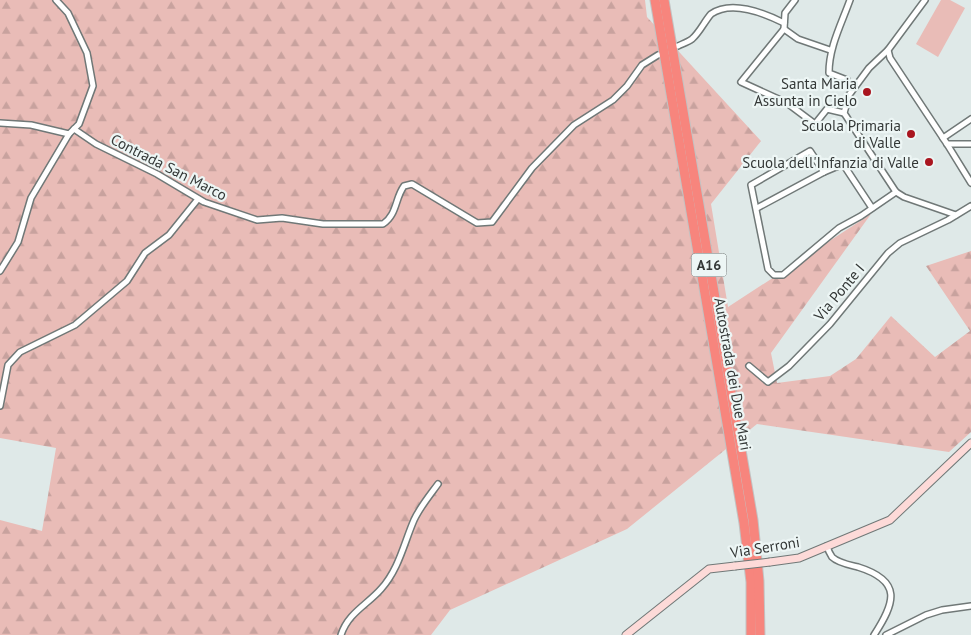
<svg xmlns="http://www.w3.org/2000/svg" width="971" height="635" font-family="'PT Sans',sans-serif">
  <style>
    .forest { fill: url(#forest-firs) }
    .pitch { fill: #e9bcb7 }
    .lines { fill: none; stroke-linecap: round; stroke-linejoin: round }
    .minor-casing { stroke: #707877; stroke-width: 8 }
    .secondary-casing { stroke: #707877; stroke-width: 9 }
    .motorway-casing { stroke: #c2c3c3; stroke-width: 11 }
    .minor { stroke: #fff; stroke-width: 5 }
    .secondary { stroke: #fddad8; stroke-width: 7 }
    .motorway { stroke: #f7857d; stroke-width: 9 }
    .secondary-bridge-casing { stroke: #707877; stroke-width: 9; stroke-linecap: butt }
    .secondary-bridge { stroke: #fddad8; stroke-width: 7 }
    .poi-dot { fill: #a9151f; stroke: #edf6f5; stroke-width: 2 }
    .labels { text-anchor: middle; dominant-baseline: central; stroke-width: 4.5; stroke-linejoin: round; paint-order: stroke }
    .shield { fill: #edf6f5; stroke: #6c7170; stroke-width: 1 }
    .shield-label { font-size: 14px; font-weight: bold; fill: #343837 }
    .poi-label { font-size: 15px; fill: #343837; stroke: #edf6f5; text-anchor: end }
    .street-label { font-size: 15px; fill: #343837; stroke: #edf6f5 }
  </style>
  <defs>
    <pattern id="forest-firs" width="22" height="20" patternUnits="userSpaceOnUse" patternTransform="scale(1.25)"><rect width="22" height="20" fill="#e9bcb7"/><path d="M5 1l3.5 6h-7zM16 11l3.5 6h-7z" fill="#c8a29e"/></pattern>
  </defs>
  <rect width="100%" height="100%" fill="#dfe9e8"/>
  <polygon class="forest" points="0,0 645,0 647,17 761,141 711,204 728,307 871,214 771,353 777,383 830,376 856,359 891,316 935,357 970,331 926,266 971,251 971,432 949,452 757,424 627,529 450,610 431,635 0,635 0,520 42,531 56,448 0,438"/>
  <polygon class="pitch" points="941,0 950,0 965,8 938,57 916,44"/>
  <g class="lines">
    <defs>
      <g id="minor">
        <polyline points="795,0 785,13 784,29 741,82 787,103 815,124 827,109 844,113"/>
        <polyline points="925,0 888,50 890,58 947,144 971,183"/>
        <polyline points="784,29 798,39 830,50"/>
        <path d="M678,46C682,44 688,42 692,39C700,32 704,22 711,14C731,0 764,13 784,23"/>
        <polyline points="888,50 869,68 849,95 844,113 896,192 904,197 956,215"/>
        <path d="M847,80L829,73C829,47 841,25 850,0"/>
        <polyline points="0,123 31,125 69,134"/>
        <path d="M74,129L96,144L157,174L204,202L257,220L282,218L323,224H383C397,215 395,198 404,186L412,184L477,223L492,222L532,168L574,125L613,100L627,86L642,65L658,55"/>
        <polyline points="943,138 971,119"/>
        <polyline points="947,144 971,144"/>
        <polyline points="824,172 810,151 751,185 768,269 774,275 783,275 839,228 861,216 896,192"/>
        <polyline points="757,208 824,172 843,164 872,208"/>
        <polyline points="0,271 18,242 31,198 69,134 79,124 93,86 87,53 68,13 56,0"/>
        <polyline points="749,366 768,382 789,366 830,324 888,253 900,243 948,220 971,206"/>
        <polyline points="0,406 8,365 20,352 75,325 127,281 145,253 169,235 198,199"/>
        <path d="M827,546C828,550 830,554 832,557C838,563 850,565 858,567C903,581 895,603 874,635"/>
        <path d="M341,635C348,613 367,605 381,589C399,569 404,543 414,520C420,507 430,495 438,484"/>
        <polyline points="886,635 926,615 942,610 971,606"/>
      </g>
      <g id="secondary">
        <polyline points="770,562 799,558 890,520 971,443"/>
        <polyline points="626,635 709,569 735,566"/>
      </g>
      <g id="motorway">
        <polyline points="655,0 744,523 751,582 751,635"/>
        <polyline points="664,0 753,520 759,581 760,635"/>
      </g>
    </defs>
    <use href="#minor" class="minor-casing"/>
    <use href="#secondary" class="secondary-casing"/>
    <use href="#motorway" class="motorway-casing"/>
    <use href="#minor" class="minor"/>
    <use href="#secondary" class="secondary"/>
    <use href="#motorway" class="motorway"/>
    <defs>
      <polyline id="secondary-bridge" points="735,566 770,562"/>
    </defs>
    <use href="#secondary-bridge" class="secondary-bridge-casing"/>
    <use href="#secondary-bridge" class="secondary-bridge"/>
  </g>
  <g class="poi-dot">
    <circle cx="867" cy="92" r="5"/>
    <circle cx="911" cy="134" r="5"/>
    <circle cx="929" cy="162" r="5"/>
  </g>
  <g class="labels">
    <rect class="shield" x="691.5" y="253.5" width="35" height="23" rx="4"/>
    <g class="shield-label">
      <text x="709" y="265">A16</text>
    </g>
    <g class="poi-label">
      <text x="857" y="83">Santa Maria<tspan x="857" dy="17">Assunta in Cielo</tspan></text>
      <text x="901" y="125">Scuola Primaria<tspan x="901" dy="17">di Valle</tspan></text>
      <text x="919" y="162">Scuola dell'Infanzia di Valle</text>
    </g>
    <g class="street-label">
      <text transform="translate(169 167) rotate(27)">Contrada San Marco</text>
      <text transform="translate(839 292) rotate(-50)">Via Ponte I</text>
      <text transform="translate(733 374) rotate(80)">Autostrada dei Due Mari</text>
      <text transform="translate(765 547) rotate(-9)">Via Serroni</text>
    </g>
  </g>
</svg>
